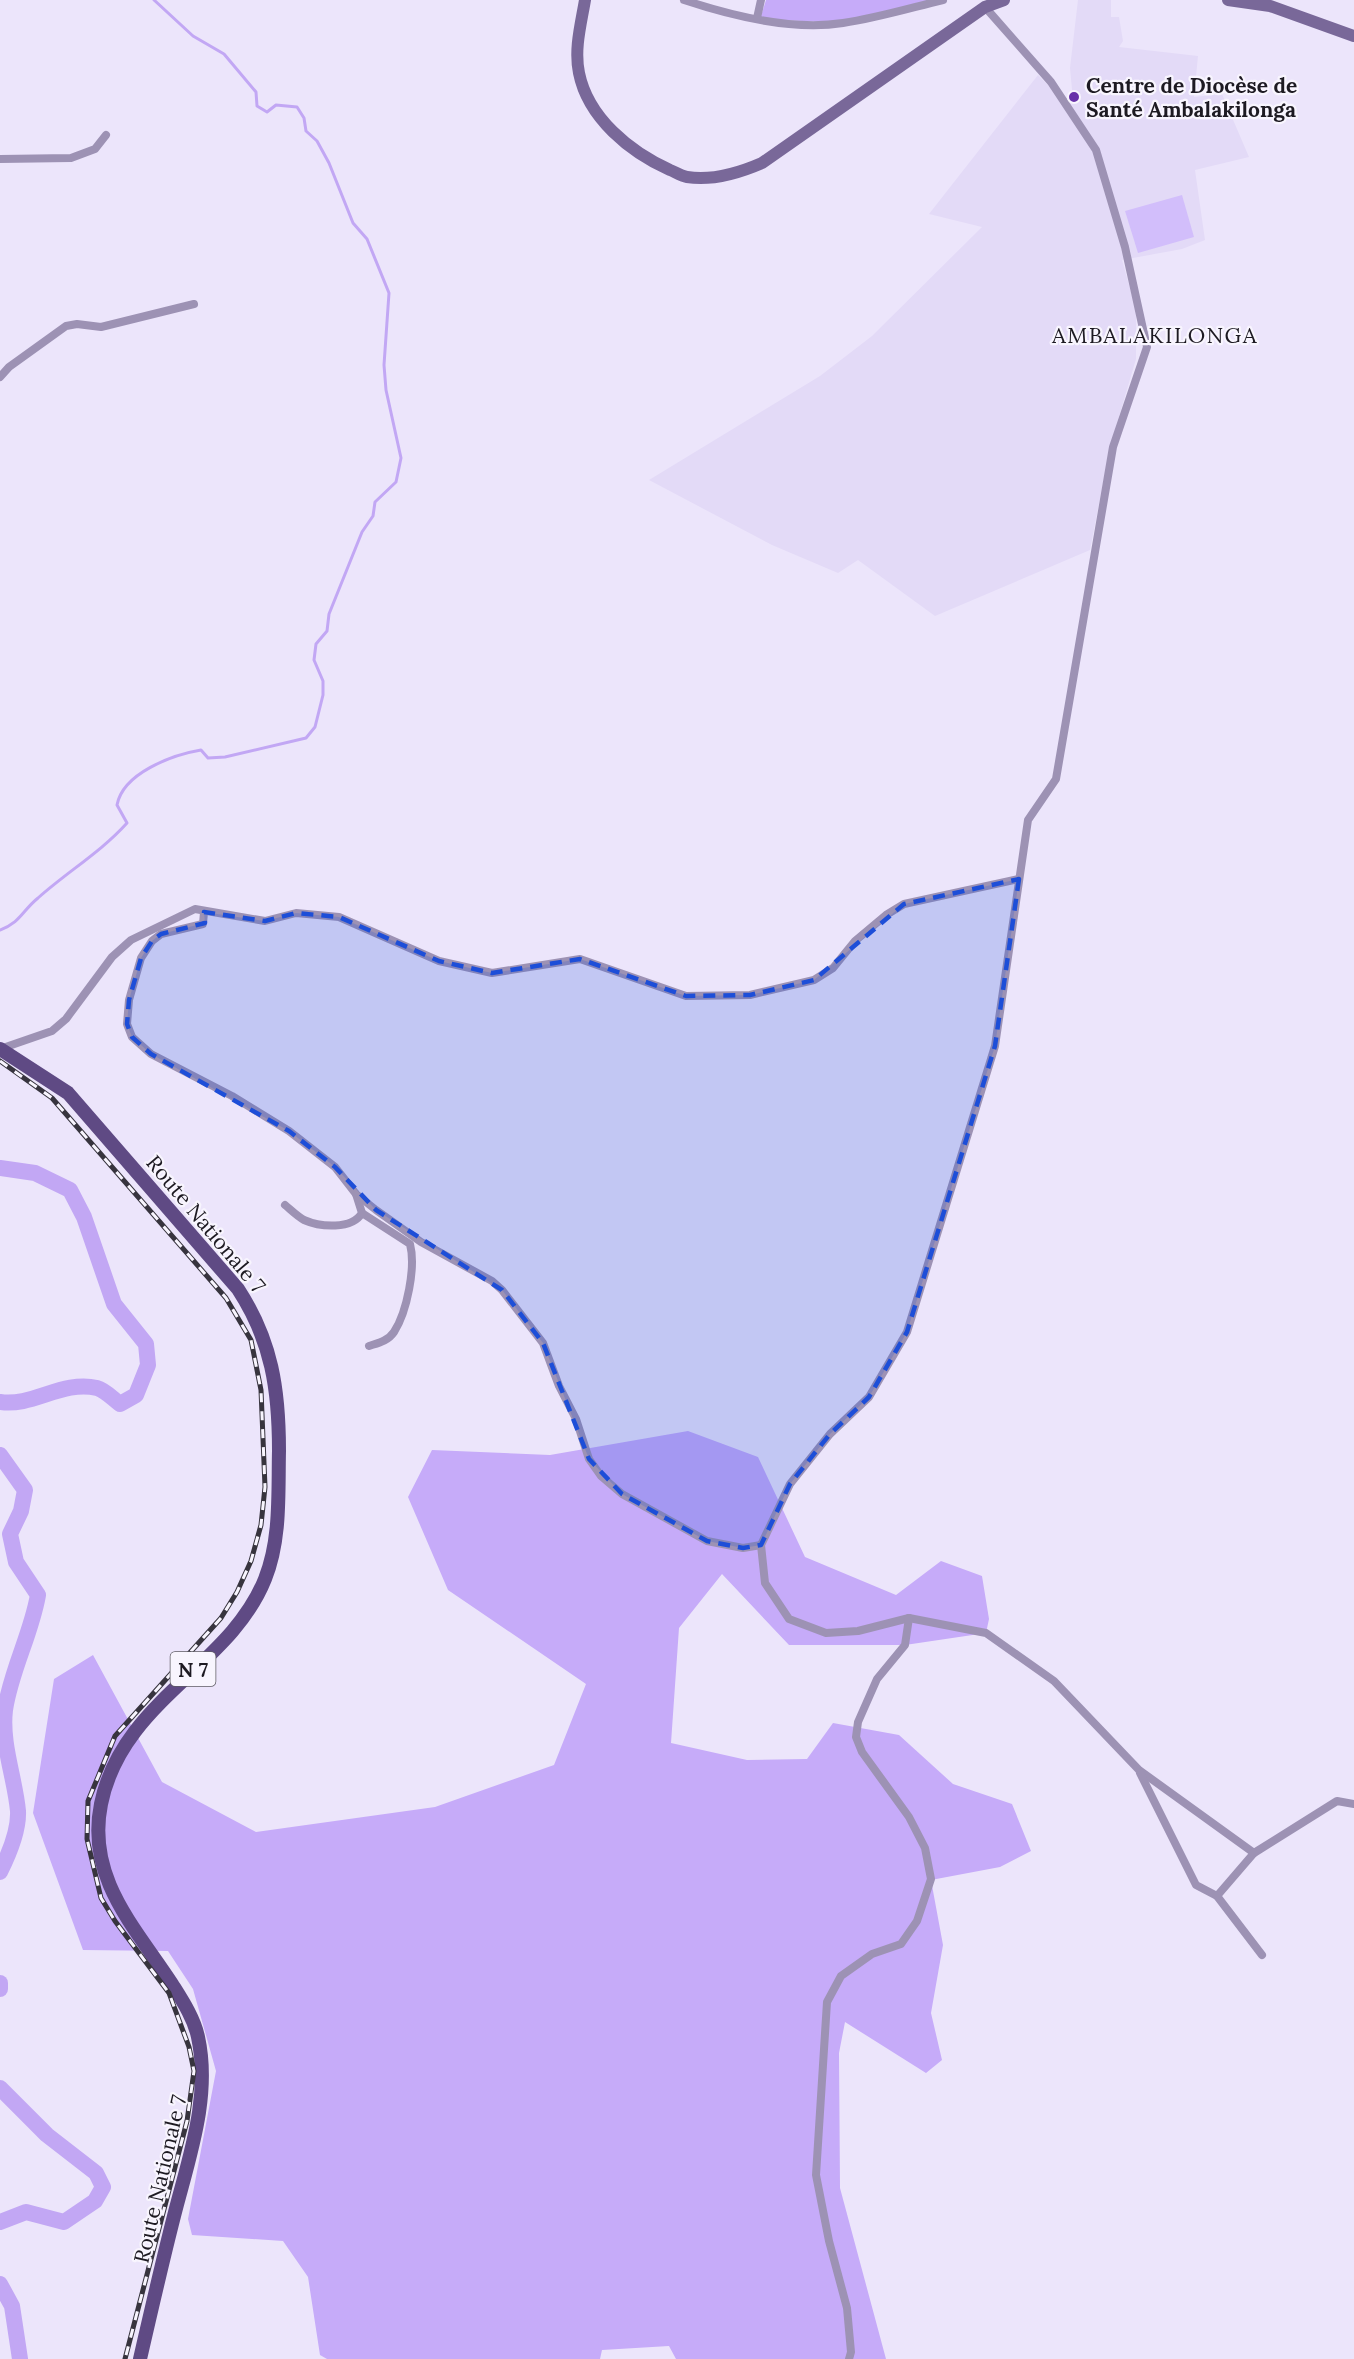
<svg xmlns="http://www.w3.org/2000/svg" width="1354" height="2359" font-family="Lora,serif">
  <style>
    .built { fill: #e3daf7 }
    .green { fill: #d2befb }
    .forest { fill: #c6abf9 }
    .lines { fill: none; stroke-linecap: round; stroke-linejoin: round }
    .stream { stroke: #c2a7f4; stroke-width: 3 }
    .river { stroke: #c2a7f4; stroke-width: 16 }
    .street { stroke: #9d92b4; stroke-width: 8 }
    .secondary { stroke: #796899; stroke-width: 12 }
    .primary { stroke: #5f4a84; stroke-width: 14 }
    .rail-casing { stroke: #37343e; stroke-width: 5 }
    .rail { stroke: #f8f5fe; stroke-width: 3; stroke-dasharray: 9; stroke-linecap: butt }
    .marked { fill: #1d4ed8; fill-opacity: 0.2; stroke: #1d4ed8; stroke-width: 4.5; stroke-dasharray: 12 8; stroke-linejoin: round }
    .poi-dot { fill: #6832a9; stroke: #f8f5fe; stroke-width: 2 }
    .labels { text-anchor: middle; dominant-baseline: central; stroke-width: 4.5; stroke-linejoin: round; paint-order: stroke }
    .shield { fill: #f8f5fe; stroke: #5f5c64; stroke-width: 1.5 }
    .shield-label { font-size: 20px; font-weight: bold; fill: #1d1a22 }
    .poi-label { font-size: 21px; font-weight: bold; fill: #1d1a22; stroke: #f8f5fe; text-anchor: start }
    .street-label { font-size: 21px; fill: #1d1a22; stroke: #f8f5fe }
    .neighbourhood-label { font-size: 22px; letter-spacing: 1.5px; fill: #1d1a22; stroke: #f8f5fe }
  </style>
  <rect width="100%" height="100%" fill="#ece5fb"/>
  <polygon class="built" points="1078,0 1111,0 1111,17 1119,17 1123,41 1119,47 1198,56 1194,97 1222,94 1249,157 1195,170 1205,240 1182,249 1122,260 1136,309 1136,359 1110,447 1090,550 935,616 858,560 838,573 772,545 649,480 820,376 872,336 982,227 929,214 1038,75 1051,88 1062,106 1073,100 1070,68"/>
  <polygon class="green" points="1182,195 1194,237 1138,253 1125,211"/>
  <g class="forest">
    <polygon points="766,0 943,0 843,23 760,19"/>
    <polygon points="688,1431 758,1457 805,1557 896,1595 941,1561 982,1576 989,1619 986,1633 905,1645 789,1645 722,1574 679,1628 671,1743 747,1760 807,1759 833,1723 899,1735 953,1784 1012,1804 1031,1851 1000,1867 931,1880 943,1945 931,2013 942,2060 926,2073 845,2022 839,2053 840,2188 886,2359 676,2359 669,2346 602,2350 600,2359 327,2359 320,2355 308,2277 283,2241 192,2235 188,2219 216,2071 193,1989 168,1951 83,1950 33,1813 54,1679 93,1655 162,1782 256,1832 435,1807 554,1765 586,1684 448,1590 408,1497 432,1450 550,1455"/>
  </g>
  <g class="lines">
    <path class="stream" d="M0,930C21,922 22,911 38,898C67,872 101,852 127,823L117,805C123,773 172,755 201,750L208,758L225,757L306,738L315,727L323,695V681L314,660L316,644L327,631L329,614L362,532L373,516L375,502L396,482L401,458L386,390L384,365L389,293L367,239L353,223L329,163L317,141L306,131L304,118L297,107L276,105L267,112L257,106L256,92L224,54L193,36L154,0"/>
    <g class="river">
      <path d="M0,1168L35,1173L70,1190L84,1217L114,1304L146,1344L148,1365L136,1395L120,1404C113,1399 105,1390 97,1388C62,1380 33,1407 0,1402"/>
      <path d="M0,1455L25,1490L21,1511L10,1534L16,1562L38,1595C31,1635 11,1670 5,1710C1,1744 15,1778 18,1811C19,1831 9,1854 0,1872"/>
      <polyline points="0,1983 0,1989"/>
      <polyline points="0,2088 47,2135 96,2173 103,2187 95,2201 64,2222 26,2212 0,2222"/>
      <polyline points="0,2284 12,2306 20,2359"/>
    </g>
    <g class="street">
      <path d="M684,0C732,16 792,31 843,23C877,18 910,8 943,0"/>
      <polyline points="985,7 1051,82 1096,150 1125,247 1147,347 1113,447 1056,779 1028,820 995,1046 907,1332 869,1397 830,1434 790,1484 761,1545 765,1583 789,1619 826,1633 858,1631 909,1618 986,1633 1054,1681 1139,1770 1254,1853 1337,1801 1354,1804"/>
      <polyline points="757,18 761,0"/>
      <polyline points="0,159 71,158 95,149 106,135"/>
      <polyline points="0,377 9,367 66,326 77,324 101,327 194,304"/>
      <polyline points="204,912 203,924 161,934 152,941 141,958 129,1000 127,1024 132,1037 151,1054 232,1096 289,1131 335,1167 356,1194 376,1210 421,1242 492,1281 502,1290 543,1343 559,1386 576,1419 589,1459 601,1476 622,1494 707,1541 743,1548 761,1545"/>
      <polyline points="0,1049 52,1031 66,1019 112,957 131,940 195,909 265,921 296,913 339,917 439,961 492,973 580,959 686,996 750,995 814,980 833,968 855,941 886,915 904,904 1019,879"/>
      <path d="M285,1205C291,1210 297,1216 304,1220C320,1227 352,1230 362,1213L356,1194"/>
      <path d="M362,1213L410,1244C416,1267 407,1312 394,1332C388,1341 378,1343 369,1346"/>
      <polyline points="1140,1773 1196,1885 1217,1896 1262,1955"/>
      <polyline points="1217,1896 1254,1853"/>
      <polyline points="849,2359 851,2352 847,2308 829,2241 816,2175 827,2002 841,1976 872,1954 901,1944 917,1921 931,1879 925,1848 909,1817 862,1752 856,1737 858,1722 877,1679 905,1645 909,1618"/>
    </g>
    <g class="secondary">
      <path d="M585,0C581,24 574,49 579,73C588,118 630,152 670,170C675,172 681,176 687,177C712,181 739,173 762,163L985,7L1004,0"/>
      <polyline points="1228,0 1270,6 1354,36"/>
    </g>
    <path class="primary" d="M0,1049L68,1093L238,1289C272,1341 279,1390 279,1451C278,1494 281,1539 265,1579C230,1667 122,1700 101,1804C86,1878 135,1927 172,1984C182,2000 194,2018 198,2037C211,2097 189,2157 174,2216C162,2263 151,2311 140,2359"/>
    <defs>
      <polyline id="rail" points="0,1061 52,1098 226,1298 251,1340 261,1390 265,1487 261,1525 251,1561 237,1592 221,1618 115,1736 88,1801 87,1839 101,1898 115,1921 169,1993 189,2047 194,2071 187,2121 125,2359"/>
    </defs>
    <use href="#rail" class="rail-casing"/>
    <use href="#rail" class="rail"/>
  </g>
  <path class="marked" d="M1019,879L995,1046L907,1332L869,1397L830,1434L790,1484L761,1545L743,1548L707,1541L622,1494L589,1459L543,1343L502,1290L376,1210L335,1167L289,1131L151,1054L132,1037L127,1024L129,1000L141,958L152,941L161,934L205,923L204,912L265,921L296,913L339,917L439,961L492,973L580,959L686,996L750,995L814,980L904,904Z"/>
  <circle class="poi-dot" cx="1074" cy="97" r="6"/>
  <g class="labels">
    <rect class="shield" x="170.5" y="1652" width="45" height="34" rx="4.5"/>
    <g class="shield-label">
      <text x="193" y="1669">N 7</text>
    </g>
    <g class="poi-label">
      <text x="1086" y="85">Centre de Diocèse de<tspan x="1086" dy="24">Santé Ambalakilonga</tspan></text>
    </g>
    <g class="street-label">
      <text transform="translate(206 1224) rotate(50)">Route Nationale 7</text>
      <text transform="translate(160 2179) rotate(-77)">Route Nationale 7</text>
    </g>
    <g class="neighbourhood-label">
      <text x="1155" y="335">AMBALAKILONGA</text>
    </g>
  </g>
</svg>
